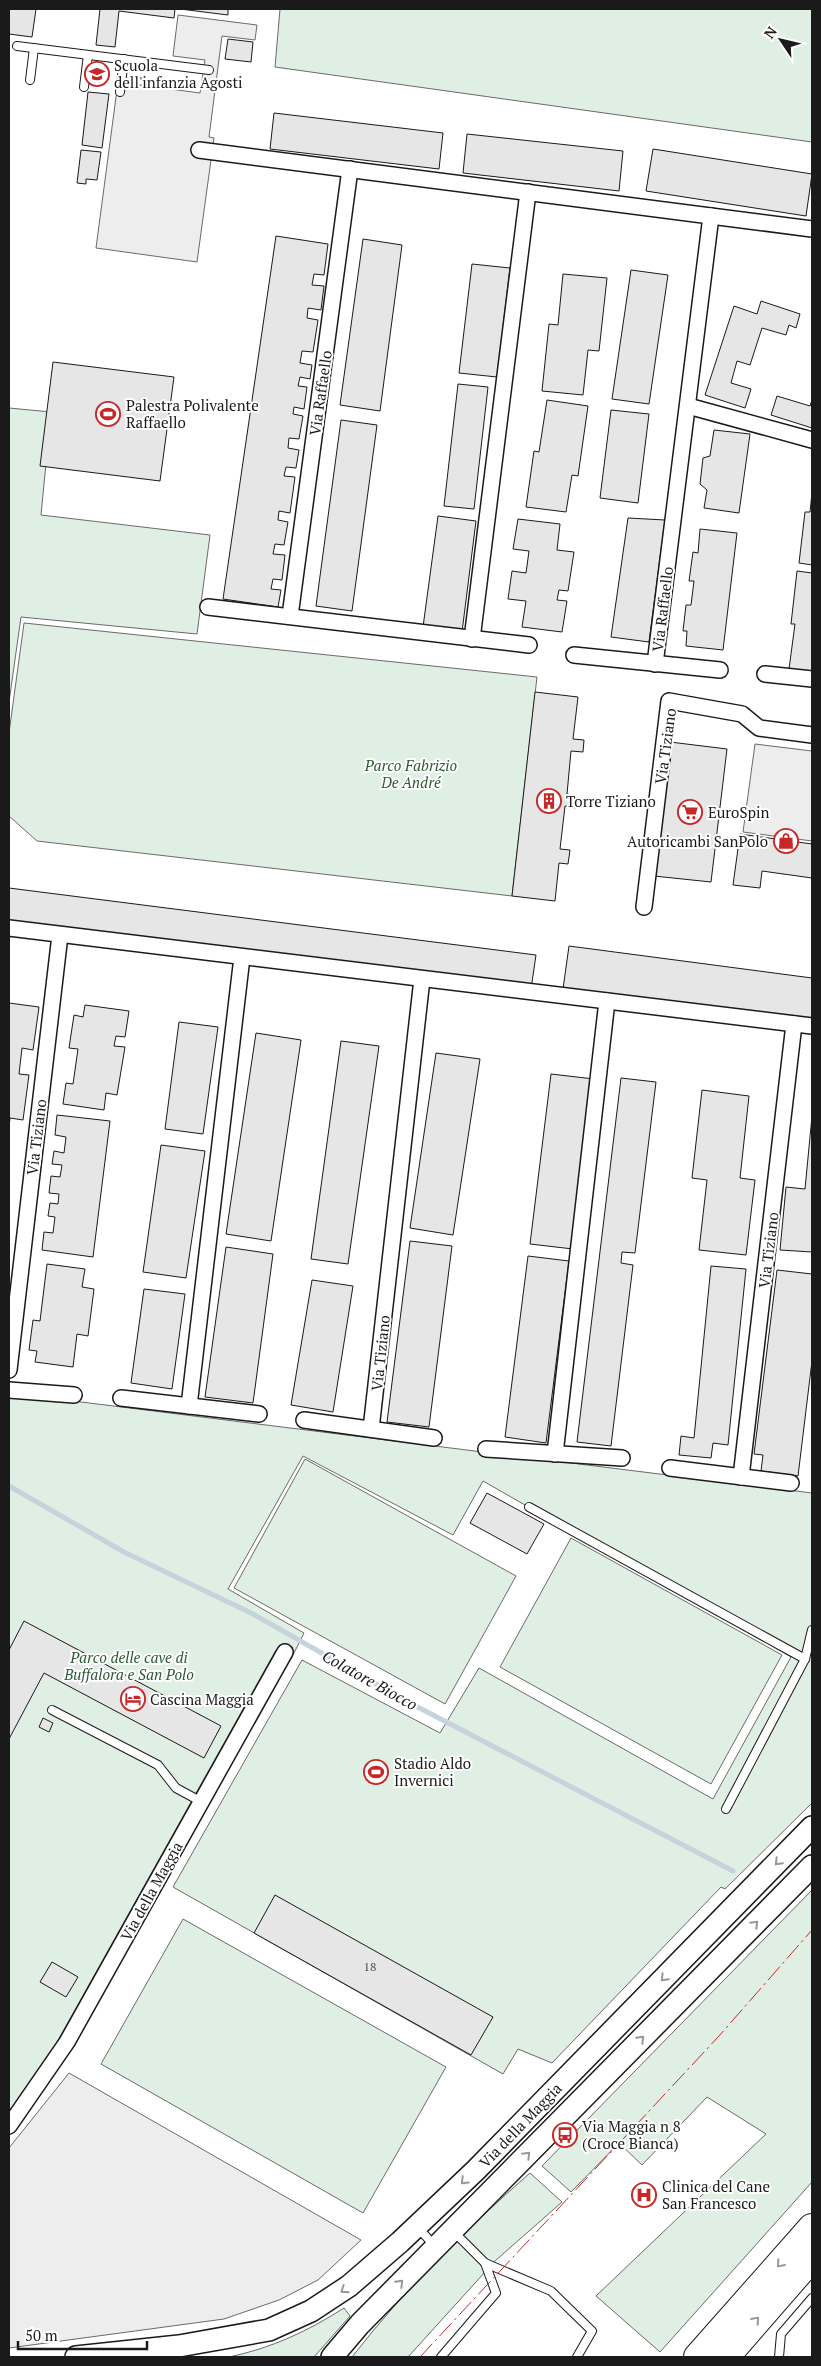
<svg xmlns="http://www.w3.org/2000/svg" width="821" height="2366" font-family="'PT Serif',serif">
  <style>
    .green { fill: #e0efe3; stroke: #6a6a6a }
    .parking { fill: #ededed; stroke: #6a6a6a }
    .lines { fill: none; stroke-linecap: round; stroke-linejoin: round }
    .stream { stroke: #c6d2dc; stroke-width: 5 }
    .building { fill: #e6e6e6; stroke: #1a1a1a }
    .lane-casing { stroke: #1a1a1a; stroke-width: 10 }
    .street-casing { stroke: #1a1a1a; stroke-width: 18 }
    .secondary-casing { stroke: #1a1a1a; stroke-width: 24 }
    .highway-casing { stroke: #1a1a1a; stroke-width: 30 }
    .lane { stroke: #fff; stroke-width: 8 }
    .street { stroke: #fff; stroke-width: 15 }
    .secondary { stroke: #fff; stroke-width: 21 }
    .highway { stroke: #fff; stroke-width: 28 }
    .power { stroke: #c62828; stroke-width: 1; stroke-dasharray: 18 4 2.5 4; stroke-linecap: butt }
    .oneway { stroke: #989898 }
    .labels { text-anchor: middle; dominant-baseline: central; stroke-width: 4; stroke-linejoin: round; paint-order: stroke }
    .number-label { font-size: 12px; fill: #4d4d4d }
    .poi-label { font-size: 15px; fill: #1a1a1a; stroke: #fff; text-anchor: start }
    .street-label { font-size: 15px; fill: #1a1a1a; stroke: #fff }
    .park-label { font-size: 15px; font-style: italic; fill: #2b5a34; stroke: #fff }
    .water-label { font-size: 16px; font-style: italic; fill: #1a1a1a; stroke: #fff }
  </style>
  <rect width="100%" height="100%" fill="#fff"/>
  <g class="green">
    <polygon points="280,9 812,9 812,142 275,67"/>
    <polygon points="9,408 51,412 41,515 210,535 197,634 21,617 9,702"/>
    <polygon points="24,623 537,677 512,896 37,841 9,816 9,733"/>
    <polygon points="9,1393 812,1493 812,1803 725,1889 721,1887 552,2063 518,2049 503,2074 173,1887 302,1660 440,1733 479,1668 713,1799 791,1657 483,1481 453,1535 303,1456 228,1589 304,1633 291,1659 276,1650 47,2060 9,2116"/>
    <polygon points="305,1459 516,1576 445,1704 234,1588"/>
    <polygon points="571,1538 782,1655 711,1784 500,1667"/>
    <polygon points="812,1890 812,2182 660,2352 596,2296 766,2134 707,2097 642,2165 619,2143 571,2192 542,2166"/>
    <polygon points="183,1919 446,2067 363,2213 101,2064"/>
    <path d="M530,2173L562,2202L495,2261L408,2357H352C404,2290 466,2229 530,2173Z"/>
    <path d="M344,2308L350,2316L314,2357H229C272,2348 308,2331 344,2308Z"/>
  </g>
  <g class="parking">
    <polygon points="178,15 257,25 255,40 222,36 209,137 214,138 197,262 96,248 118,82 200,93 205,60 173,56"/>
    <polygon points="755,744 812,751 812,841 743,832"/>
    <polygon points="69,2073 361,2240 318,2280 279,2300 224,2319 9,2348 9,2148"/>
  </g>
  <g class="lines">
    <polyline class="stream" points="9,1486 124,1552 251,1613 406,1701 733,1871"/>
  </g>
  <g class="building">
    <polygon points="9,9 36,9 32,37 9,34"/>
    <polygon points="100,9 175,9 174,18 119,11 115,47 96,45"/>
    <polygon points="180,9 228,9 228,15"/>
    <polygon points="228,39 253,42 251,62 225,59"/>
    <polygon points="88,92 109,94 102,148 82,145"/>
    <polygon points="274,113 443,133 439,169 270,149"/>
    <polygon points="467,134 623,151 619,191 463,173"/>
    <polygon points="653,149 812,174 806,216 646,191"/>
    <polygon points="81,150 101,152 97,180 86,179 86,184 77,183"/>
    <polygon points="276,236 328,244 324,275 314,274 312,285 324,286 321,310 308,308 307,318 318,320 313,352 302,351 300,363 312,365 310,379 300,377 298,386 307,387 304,409 294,407 293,414 303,416 299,439 289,438 288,448 299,450 296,468 286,467 284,476 295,477 290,513 279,511 278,520 288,522 284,545 275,544 273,554 285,555 282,580 273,579 271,589 281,590 278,607 223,599"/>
    <polygon points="363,239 402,245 380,411 340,405"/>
    <polygon points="472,264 510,268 497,377 459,373"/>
    <polygon points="631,270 668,275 649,404 612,399"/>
    <polygon points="563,274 607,278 599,351 588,350 583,395 542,391 549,324 558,325"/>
    <polygon points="761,301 800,314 796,328 789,325 786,335 762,328 750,365 737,361 731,383 751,389 745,408 705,395 734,306 757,314"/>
    <polygon points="53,362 174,377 160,481 40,466"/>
    <polygon points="458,384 488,387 474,509 444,506"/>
    <polygon points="777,396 810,406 812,400 812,428 771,415"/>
    <polygon points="547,400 588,406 578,476 572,475 566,512 526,507 534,451 539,452"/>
    <polygon points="611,410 649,414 638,503 600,498"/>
    <polygon points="341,420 377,425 352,611 316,606"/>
    <polygon points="714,430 750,434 739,513 704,508 707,490 700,484 703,458 710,456"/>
    <polygon points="812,493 812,565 799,563 805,512 810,512"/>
    <polygon points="438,516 476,521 462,632 423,627"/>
    <polygon points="628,518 665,520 649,642 611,637"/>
    <polygon points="518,519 560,524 557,550 574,552 568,591 559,590 557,600 567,601 562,632 522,627 526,601 508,599 512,571 526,573 529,551 513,549"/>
    <polygon points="700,529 737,533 723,650 686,646 687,631 683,631 686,605 691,605 694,581 689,581 693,552 698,553"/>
    <polygon points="797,571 812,573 812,672 789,669 795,624 791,624"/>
    <polygon points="535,692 578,697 573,739 584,740 583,752 571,751 567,794 576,796 575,808 565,806 560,849 570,850 568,864 559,863 555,901 512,896"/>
    <polygon points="670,742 727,749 711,882 654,876"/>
    <polygon points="740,834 812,844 812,878 762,871 760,888 733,885"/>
    <polygon points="9,888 536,955 531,989 9,923"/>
    <polygon points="569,946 812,978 812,1021 563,989"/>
    <polygon points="9,1003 39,1007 33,1050 22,1048 19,1074 29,1075 23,1120 10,1118 9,1128"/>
    <polygon points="85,1005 129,1011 125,1037 116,1036 114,1046 125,1047 117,1095 106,1093 104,1110 63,1104 66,1083 73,1084 78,1049 69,1048 74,1015 83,1017"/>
    <polygon points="179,1022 218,1027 203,1134 165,1129"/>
    <polygon points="256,1033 301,1040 271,1241 226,1234"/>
    <polygon points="341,1041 379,1046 348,1264 311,1259"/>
    <polygon points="436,1053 480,1059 453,1235 410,1228"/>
    <polygon points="551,1074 594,1079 573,1249 530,1244"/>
    <polygon points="621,1078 656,1082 635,1253 622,1252 621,1263 633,1265 611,1446 577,1442"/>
    <polygon points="702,1090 749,1096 740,1178 755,1180 746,1255 699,1250 707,1180 692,1178"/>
    <polygon points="57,1115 110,1121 93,1257 42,1250 44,1232 53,1233 55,1217 48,1216 50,1203 58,1204 59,1194 49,1193 51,1176 60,1177 62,1165 52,1164 54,1151 64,1153 66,1137 55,1135"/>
    <polygon points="812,1116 812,1252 780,1250 786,1187 805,1189"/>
    <polygon points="161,1145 205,1151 186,1278 143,1272"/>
    <polygon points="410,1241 452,1246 429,1427 387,1422"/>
    <polygon points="226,1247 273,1254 253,1403 205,1397"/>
    <polygon points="528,1256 569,1261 546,1443 505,1437"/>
    <polygon points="47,1264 85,1269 82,1287 94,1289 88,1336 77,1334 73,1367 35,1362 37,1351 29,1350 33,1320 40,1321"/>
    <polygon points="711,1266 746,1269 728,1445 713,1443 711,1458 679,1455 681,1436 694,1438"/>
    <polygon points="777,1270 812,1274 812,1361 798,1476 761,1471 763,1455 754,1454"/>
    <polygon points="312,1280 353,1286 333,1412 291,1405"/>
    <polygon points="144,1289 185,1294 172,1389 131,1383"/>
    <polygon points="487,1493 544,1524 527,1554 470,1523"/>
    <polygon points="24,1621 221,1726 204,1758 44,1673 9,1739 9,1650"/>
    <polygon points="43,1718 53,1723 49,1732 39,1727"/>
    <polygon points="275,1895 493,2017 471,2055 254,1933"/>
    <polygon points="52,1962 78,1977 66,1997 40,1982"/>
  </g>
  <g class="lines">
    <defs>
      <g id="lane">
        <polyline points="17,46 209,70"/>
        <polyline points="30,80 34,48"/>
        <polyline points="84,87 88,55"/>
        <polyline points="120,92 124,59"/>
        <polyline points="529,1507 805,1659"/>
        <polyline points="52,1710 158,1765 176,1788 200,1801"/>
        <polyline points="726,1809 805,1659 812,1630"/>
        <polyline points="418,2228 436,2247"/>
        <polyline points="454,2232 485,2263 551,2291 592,2331 577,2357"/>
        <polyline points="441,2357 496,2293 485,2263"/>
        <polyline points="779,2357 781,2334 812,2298"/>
      </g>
      <g id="street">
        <polyline points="199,150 812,229"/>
        <polyline points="688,406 812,440"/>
        <polyline points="208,607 529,645"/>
        <polyline points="290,616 350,169"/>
        <polyline points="472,639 528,192"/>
        <polyline points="574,655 720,670"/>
        <polyline points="655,664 711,216"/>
        <polyline points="765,674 812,679"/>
        <polyline points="644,907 669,701 742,714 759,728 812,735"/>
        <polyline points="9,928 812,1026"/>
        <polyline points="9,1370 60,935"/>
        <polyline points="9,1390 74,1395"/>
        <polyline points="121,1398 259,1414"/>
        <polyline points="189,1406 242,957"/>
        <polyline points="304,1420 434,1438"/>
        <polyline points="371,1429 422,979"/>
        <polyline points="486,1449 622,1458"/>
        <polyline points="555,1454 607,1001"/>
        <polyline points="670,1468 791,1483"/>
        <polyline points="741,1477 794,1024"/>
        <polyline points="9,2126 67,2042 285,1652"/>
      </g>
      <g id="secondary">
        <polyline points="76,2357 179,2346 269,2330 311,2311 349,2286 400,2242 476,2170 812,1827"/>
        <polyline points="332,2357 360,2324 812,1866"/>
      </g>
      <g id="highway">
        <polyline points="698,2357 812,2228"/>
        <polyline points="725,2357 812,2257"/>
      </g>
    </defs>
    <use href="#lane" class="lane-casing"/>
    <use href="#street" class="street-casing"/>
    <use href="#secondary" class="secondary-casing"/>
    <use href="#highway" class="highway-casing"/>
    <use href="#lane" class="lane"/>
    <use href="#street" class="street"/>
    <use href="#secondary" class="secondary"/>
    <use href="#highway" class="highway"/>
    <polyline class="power" points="420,2357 719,2036 812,1930"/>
  </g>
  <defs><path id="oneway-chevron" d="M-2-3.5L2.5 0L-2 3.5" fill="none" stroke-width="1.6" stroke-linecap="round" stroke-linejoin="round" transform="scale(1.25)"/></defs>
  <g class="oneway">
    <use href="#oneway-chevron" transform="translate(778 1862) rotate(134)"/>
    <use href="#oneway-chevron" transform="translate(755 1924) rotate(-45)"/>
    <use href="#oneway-chevron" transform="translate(664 1978) rotate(134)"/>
    <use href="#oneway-chevron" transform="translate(641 2039) rotate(-45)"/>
    <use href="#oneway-chevron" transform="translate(527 2155) rotate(-45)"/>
    <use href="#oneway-chevron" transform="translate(464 2181) rotate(136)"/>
    <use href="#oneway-chevron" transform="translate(780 2264) rotate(131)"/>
    <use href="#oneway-chevron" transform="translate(400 2283) rotate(-45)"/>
    <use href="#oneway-chevron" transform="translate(344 2290) rotate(146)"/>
    <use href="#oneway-chevron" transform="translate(756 2320) rotate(-49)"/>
  </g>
  <defs>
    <symbol id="school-ring" viewBox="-11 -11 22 22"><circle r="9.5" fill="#fff" stroke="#c62828" stroke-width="1.5"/><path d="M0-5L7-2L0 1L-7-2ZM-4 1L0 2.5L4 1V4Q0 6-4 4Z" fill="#c62828"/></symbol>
    <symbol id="stadium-ring" viewBox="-11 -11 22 22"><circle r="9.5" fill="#fff" stroke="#c62828" stroke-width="1.5"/><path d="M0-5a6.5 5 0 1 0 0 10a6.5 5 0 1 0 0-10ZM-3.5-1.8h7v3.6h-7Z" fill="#c62828"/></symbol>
    <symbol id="building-ring" viewBox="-11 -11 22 22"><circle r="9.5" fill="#fff" stroke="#c62828" stroke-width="1.5"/><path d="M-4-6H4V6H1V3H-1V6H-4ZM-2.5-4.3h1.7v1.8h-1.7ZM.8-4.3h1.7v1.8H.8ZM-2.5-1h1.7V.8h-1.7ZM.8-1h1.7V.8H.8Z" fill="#c62828"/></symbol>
    <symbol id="supermarket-ring" viewBox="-11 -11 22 22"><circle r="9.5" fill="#fff" stroke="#c62828" stroke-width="1.5"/><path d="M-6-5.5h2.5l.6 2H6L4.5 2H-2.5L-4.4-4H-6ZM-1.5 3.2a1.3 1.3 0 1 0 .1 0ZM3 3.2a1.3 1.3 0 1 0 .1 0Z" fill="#c62828"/></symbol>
    <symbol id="shop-ring" viewBox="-11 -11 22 22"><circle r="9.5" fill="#fff" stroke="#c62828" stroke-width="1.5"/><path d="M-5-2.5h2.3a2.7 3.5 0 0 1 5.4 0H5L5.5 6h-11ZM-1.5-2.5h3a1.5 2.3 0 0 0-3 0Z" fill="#c62828"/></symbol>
    <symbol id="hotel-ring" viewBox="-11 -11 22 22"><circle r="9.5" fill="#fff" stroke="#c62828" stroke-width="1.5"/><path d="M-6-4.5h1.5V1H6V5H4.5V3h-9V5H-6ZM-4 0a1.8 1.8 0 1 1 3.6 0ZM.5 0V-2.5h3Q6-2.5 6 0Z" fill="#c62828"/></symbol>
    <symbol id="bus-ring" viewBox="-11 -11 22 22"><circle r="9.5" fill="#fff" stroke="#c62828" stroke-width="1.5"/><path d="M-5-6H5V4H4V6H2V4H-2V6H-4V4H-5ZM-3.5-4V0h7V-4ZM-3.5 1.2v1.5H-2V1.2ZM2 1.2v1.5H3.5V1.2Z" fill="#c62828"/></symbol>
    <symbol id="hospital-ring" viewBox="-11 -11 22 22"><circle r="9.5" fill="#fff" stroke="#c62828" stroke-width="1.5"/><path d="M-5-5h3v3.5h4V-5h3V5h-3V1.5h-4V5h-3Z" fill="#c62828"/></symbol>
  </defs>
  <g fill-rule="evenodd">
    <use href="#school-ring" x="83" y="60" width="28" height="28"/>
    <use href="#stadium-ring" x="94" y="400" width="28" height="28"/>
    <use href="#building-ring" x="535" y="787" width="28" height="28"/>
    <use href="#supermarket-ring" x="676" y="798" width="28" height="28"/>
    <use href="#shop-ring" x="772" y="827" width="28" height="28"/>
    <use href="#hotel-ring" x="119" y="1685" width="28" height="28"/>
    <use href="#stadium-ring" x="362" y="1758" width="28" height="28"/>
    <use href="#bus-ring" x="551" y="2121" width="28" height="28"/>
    <use href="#hospital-ring" x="630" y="2181" width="28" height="28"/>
  </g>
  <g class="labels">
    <g class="number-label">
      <text x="370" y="1966">18</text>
    </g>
    <g class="poi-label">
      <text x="114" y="65">Scuola<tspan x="114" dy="17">dell'infanzia Agosti</tspan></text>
      <text x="126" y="405">Palestra Polivalente<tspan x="126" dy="17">Raffaello</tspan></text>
      <text x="566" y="801">Torre Tiziano</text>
      <text x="708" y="812">EuroSpin</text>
      <text x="768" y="841" text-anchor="end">Autoricambi SanPolo</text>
      <text x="150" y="1699">Cascina Maggia</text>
      <text x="394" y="1763">Stadio Aldo<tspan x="394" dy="17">Invernici</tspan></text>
      <text x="582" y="2126">Via Maggia n 8<tspan x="582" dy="17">(Croce Bianca)</tspan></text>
      <text x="662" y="2186">Clinica del Cane<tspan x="662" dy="17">San Francesco</tspan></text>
    </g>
    <g class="street-label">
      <text transform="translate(320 393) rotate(-82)">Via Raffaello</text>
      <text transform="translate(662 609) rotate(-83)">Via Raffaello</text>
      <text transform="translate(665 746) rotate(-82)">Via Tiziano</text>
      <text transform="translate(36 1137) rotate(-83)">Via Tiziano</text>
      <text transform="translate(768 1250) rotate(-83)">Via Tiziano</text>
      <text transform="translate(380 1353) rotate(-84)">Via Tiziano</text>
      <text transform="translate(151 1891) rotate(-61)">Via della Maggia</text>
      <text transform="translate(520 2125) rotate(-46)">Via della Maggia</text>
    </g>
    <g class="park-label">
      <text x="411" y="765">Parco Fabrizio<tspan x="411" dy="17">De André</tspan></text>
      <text x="129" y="1657">Parco delle cave di<tspan x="129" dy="17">Buffalora e San Polo</tspan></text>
    </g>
    <g class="water-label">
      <text transform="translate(370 1680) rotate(29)">Colatore Biocco</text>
    </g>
  </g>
  <rect width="821" height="2366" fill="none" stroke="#1a1a1a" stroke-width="20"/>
  <g transform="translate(781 40) rotate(305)" stroke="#ffffff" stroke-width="4" paint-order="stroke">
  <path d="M0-4L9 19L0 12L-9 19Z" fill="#1a1a1a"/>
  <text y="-8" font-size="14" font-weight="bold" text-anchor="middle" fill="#1a1a1a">N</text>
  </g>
  <path d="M18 2341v8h129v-8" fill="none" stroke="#1a1a1a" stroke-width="2.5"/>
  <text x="25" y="2341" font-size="15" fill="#1a1a1a" stroke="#ffffff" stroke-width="4" paint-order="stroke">50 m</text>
</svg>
